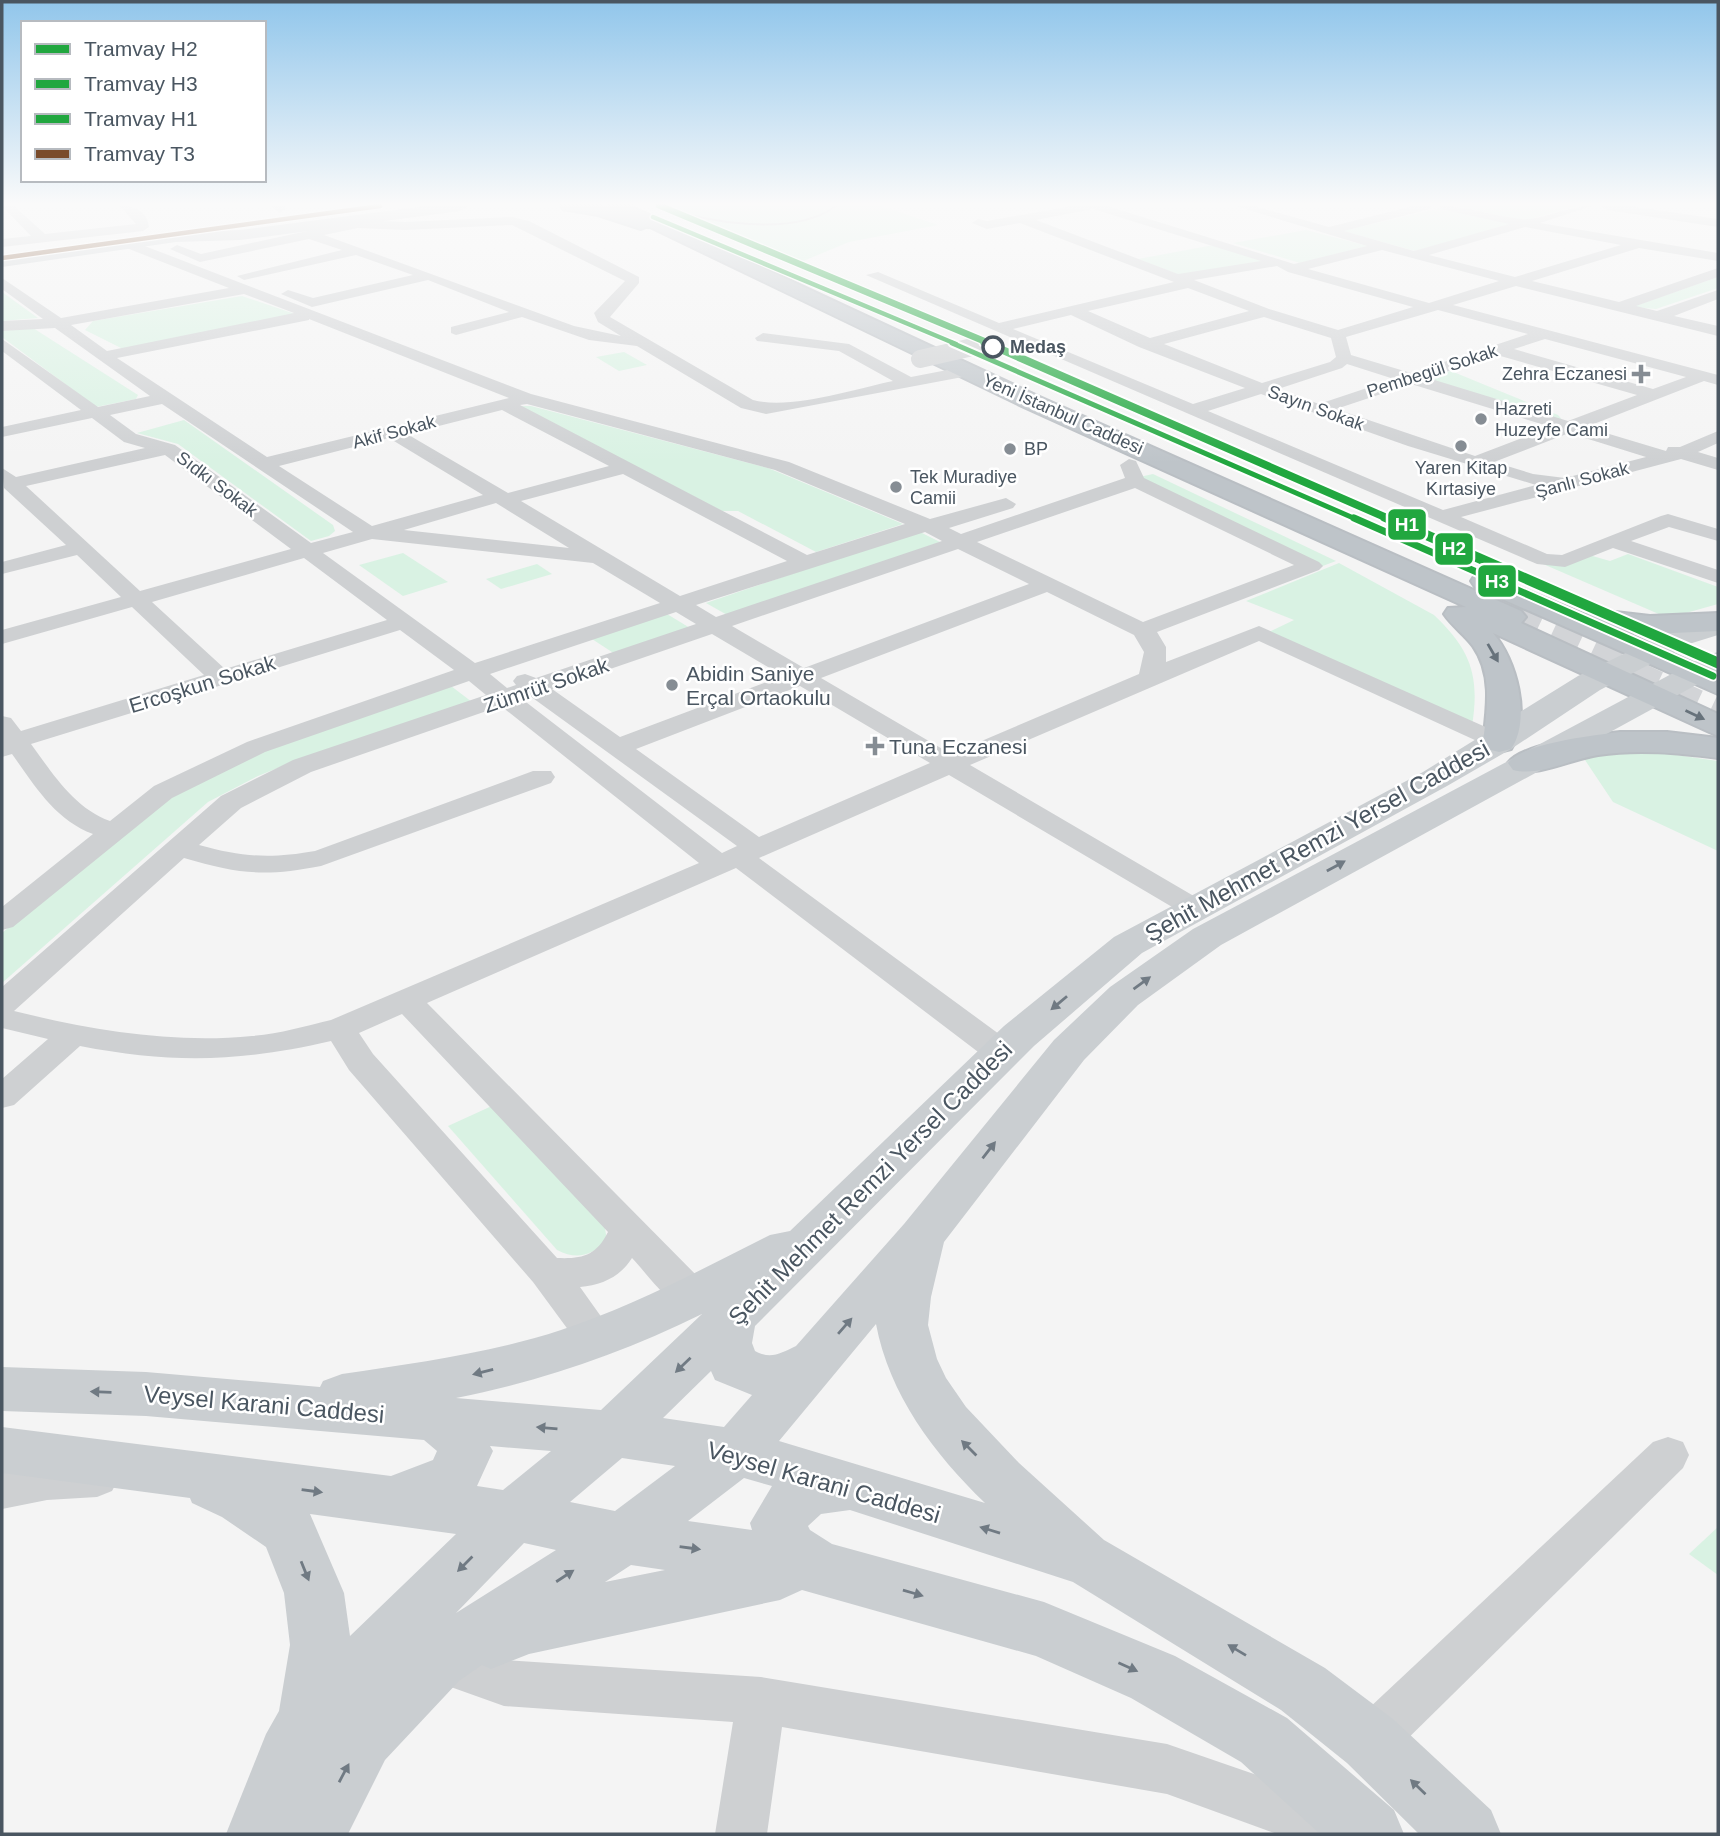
<svg xmlns="http://www.w3.org/2000/svg" width="1720" height="1836" font-family="Helvetica,sans-serif">
  <style>
    .green { fill: #d9f2e3 }
    .lines { fill: none; stroke-linecap: round; stroke-linejoin: round }
    .highway-tunnel { stroke: #d2d4d7; stroke-width: 29; stroke-dasharray: 29 15; stroke-linecap: butt }
    .highway-casing { stroke: #b9bec3; stroke-width: 4 }
    .minor { fill: #ced0d2; fill-rule: evenodd }
    .major { fill: #caced1; fill-rule: evenodd }
    .highway { fill: #bec4c9; fill-rule: evenodd }
    .tram { stroke: #c9cacc; stroke-width: 2 }
    .minor-bridge { stroke: #ced0d2; stroke-width: 18 }
    .tram-1-far2-casing { stroke: #fff; stroke-width: 7 }
    .tram-1-far1-casing { stroke: #fff; stroke-width: 9 }
    .tram-1-casing { stroke: #fff; stroke-width: 11 }
    .tram-2-far2-casing { stroke: #fff; stroke-width: 7 }
    .tram-2-far1-casing { stroke: #fff; stroke-width: 9 }
    .tram-2-casing { stroke: #fff; stroke-width: 11 }
    .tram-3-far2-casing { stroke: #fff; stroke-width: 7 }
    .tram-3-far1-casing { stroke: #fff; stroke-width: 9 }
    .tram-3-casing { stroke: #fff; stroke-width: 11 }
    .tram-4-casing { stroke: #fff; stroke-width: 7 }
    .tram-1-far2 { stroke: #21a73f; stroke-width: 4.5 }
    .tram-1-far1 { stroke: #21a73f; stroke-width: 5 }
    .tram-1 { stroke: #21a73f; stroke-width: 7 }
    .tram-2-far2 { stroke: #21a73f; stroke-width: 4.5 }
    .tram-2-far1 { stroke: #21a73f; stroke-width: 5 }
    .tram-2 { stroke: #21a73f; stroke-width: 7 }
    .tram-3-far2 { stroke: #21a73f; stroke-width: 4.5 }
    .tram-3-far1 { stroke: #21a73f; stroke-width: 5 }
    .tram-3 { stroke: #21a73f; stroke-width: 7 }
    .tram-4 { stroke: #7a4b2a; stroke-width: 4.5 }
    .oneway { fill: #67727b }
    .oneway2 { fill: #707a83 }
    .stop-dot { fill: #fff; stroke: #4a5661; stroke-width: 3.5 }
    .poi-dot { fill: #868d94; stroke: #fff; stroke-width: 2.5 }
    .labels { text-anchor: middle; dominant-baseline: central; stroke-width: 5; stroke-linejoin: round; paint-order: stroke }
    .far-stop-label { font-size: 18px; font-weight: bold; fill: #4a5661; stroke: #fff; text-anchor: start }
    .far-street-label { font-size: 18px; fill: #4a5661; stroke: #fff }
    .far-poi-label { font-size: 18px; fill: #4a5661; stroke: #fff; text-anchor: start }
    .poi-label { font-size: 21px; fill: #4a5661; stroke: #fff; text-anchor: start }
    .street-label { font-size: 21px; fill: #4a5661; stroke: #fff }
    .near-street-label { font-size: 24px; fill: #4a5661; stroke: #fff }
    .line-badge { stroke: #fff; stroke-width: 2.5 }
    .badge-label { font-size: 19px; text-anchor: middle; font-weight: bold; fill: #fff }
  </style>
  <rect width="100%" height="100%" fill="#f4f4f4"/>
  <g class="green">
    <polygon points="667,206 881,206 938,225 849,242 801,262"/>
    <polygon points="1458,206 1576,206 1524,221"/>
    <polygon points="1441,208 1514,224 1415,251 1343,231"/>
    <polygon points="1306,230 1368,246 1300,263 1233,243"/>
    <polygon points="1219,244 1270,260 1180,275 1138,259"/>
    <polygon points="1718,277 1718,288 1656,309 1632,307"/>
    <polygon points="2,292 38,318 2,321"/>
    <polygon points="242,296 301,316 125,350 85,330 93,321"/>
    <polygon points="33,328 138,395 136,399 96,407 2,337 2,329"/>
    <polygon points="624,352 647,365 619,371 596,357"/>
    <polygon points="1451,371 1558,415 1565,423 1421,378"/>
    <polygon points="520,406 531,406 768,468 903,524 816,552 738,511 722,511"/>
    <polygon points="184,420 333,525 335,531 329,536 311,541 178,444 137,433"/>
    <polygon points="1153,474 1336,561 1320,567 1135,478"/>
    <polygon points="918,531 940,542 729,616 706,603"/>
    <polygon points="1575,551 1610,561 1628,554 1718,587 1718,604 1668,618 1543,564"/>
    <polygon points="403,553 448,582 403,596 359,565"/>
    <path d="M1339,563L1434,615C1471,650 1480,676 1472,726L1267,633L1294,620L1246,601Z"/>
    <polygon points="537,564 552,574 501,589 486,579"/>
    <polygon points="667,614 690,628 615,654 592,639"/>
    <polygon points="451,686 472,702 305,757 258,776 208,802 2,983 2,933 162,798 261,751"/>
    <polygon points="1628,748 1718,761 1718,851 1613,802 1583,757"/>
    <path d="M494,1105L605,1228L607,1241C590,1256 577,1260 557,1250L448,1126Z"/>
    <polygon points="1718,1527 1718,1575 1689,1554"/>
  </g>
  <g class="lines">
    <polyline class="highway-tunnel" points="1511,617 1718,714"/>
    <defs>
      <g id="highway">
        <path d="M561,206H598L612,209L610,206H630L1042,398L1521,611L1526,617L1521,623L1718,714V736L1493,633C1516,659 1532,719 1511,749L1499,752L1487,749L1483,742C1487,710 1493,674 1473,646C1464,634 1452,626 1444,614L1448,608L1466,607L1026,408L648,226L641,229L598,215L563,209Z"/>
        <polygon points="1485,573 1586,615 1598,610 1650,616 1718,613 1718,631 1650,634 1620,630 1718,674 1718,694 1475,587 1471,581 1475,575"/>
        <path d="M1620,732H1667L1718,738V758C1678,753 1639,749 1598,755C1571,759 1539,777 1513,770L1508,763C1522,743 1596,735 1620,732Z"/>
      </g>
    </defs>
    <use href="#highway" class="highway-casing"/>
    <g class="minor">
      <path d="M2,206H14L45,234L136,224L120,206C135,206 147,211 149,227L143,231L2,247V239L31,236Z"/>
      <polygon points="271,206 284,206 286,209 280,213"/>
      <path d="M1072,206H1107L1294,264L1367,246L1236,206H1254L1329,227L1413,206H1432L1430,209L1344,231L1414,251L1509,224L1441,209L1439,206C1468,206 1493,216 1521,219C1540,221 1568,206 1591,206L1540,223L1718,253V261L1639,248L1532,281L1619,302L1718,268V277L1636,306L1657,311L1718,290V299L1674,316L1718,326V336L1516,286L1453,305L1718,375V385L1704,381L1586,427L1666,451L1668,447H1680L1718,431V443L1698,452L1718,458V470L1681,459L1461,517L1547,554L1562,555L1661,516L1668,514L1718,529V541L1669,527L1631,541L1718,570V583L1613,548L1565,567L1537,564L866,275L878,272L999,323L1174,282L1020,223L987,229L972,223L978,219L987,221ZM1093,209L1261,261L1178,274L1036,220ZM1525,227L1621,245L1515,277L1429,255ZM1382,250L1499,281L1429,303L1308,269ZM1277,266L1288,272L1413,307L1338,330L1269,309L1194,280ZM1188,288L1249,311L1150,338L1088,311ZM1438,310L1528,334L1411,373L1351,355L1346,337ZM1071,315L1139,347L1245,388L1193,404L1013,329ZM1264,317L1331,338L1336,357L1330,362L1262,383L1164,344ZM1545,339L1686,377L1653,389L1514,349ZM1497,355L1637,395L1568,421L1428,378ZM1347,364L1394,379L1319,404L1278,389L1342,368ZM1411,384L1551,427L1475,456L1336,409ZM1261,394L1408,446L1536,485L1443,510L1208,411ZM1569,433L1646,457L1565,478L1533,474L1494,462Z"/>
      <polygon points="1601,206 1629,206 1718,219 1718,227 1607,210"/>
      <path d="M512,217L529,221L639,277V283L610,317L753,400C791,410 854,389 893,381L839,351L757,341L755,338L763,333L849,344L911,377L968,366L976,371L968,376L766,414L741,408L637,346L589,340L522,317L456,335L451,333V327L509,312L428,280L312,307L281,294L288,290L313,298L413,275L356,255L244,280L237,276L342,250L309,239L200,262L170,249L177,245L201,254L358,220L405,222ZM512,225L625,281L594,313L598,322L621,336L574,326L324,235L358,228L405,230Z"/>
      <path d="M129,240L531,394L789,462L930,519L1006,498L1016,504L1013,508L949,528L961,534L1125,478L1120,465L1129,459L1136,461L1144,478L1319,562L1323,566L1319,570L1157,632L1166,647V662L1259,626L1508,737L1512,742L1508,747H1490L1259,641L970,765L1204,902L1209,908L1204,914L1194,917L1184,914L949,775L759,858L1014,1045L1019,1053L1014,1061L1002,1064L990,1061L736,868L427,1003L707,1286L712,1297L707,1308C675,1318 653,1280 632,1258C620,1277 602,1285 580,1287L617,1339L611,1350L597,1355L583,1350L533,1282L349,1070L331,1041C240,1062 173,1064 80,1046L14,1105L2,1108V1079L48,1039L2,1028V987L221,796L293,760L486,695L469,681L265,752L172,798L13,927L2,930V907L93,834C55,820 35,786 12,754L2,757V716L11,718L21,731L204,675L132,607L2,644V630L121,597L77,555L2,574V562L66,545L4,488L2,468L16,477L145,448L124,442L92,418L2,437V427L81,410L2,351V339L98,407L150,396L55,328L2,331V321L43,319L2,289V278L61,318L229,288L124,247V241ZM244,294L294,313L107,351L71,325ZM309,320V319L509,398L267,457L117,358ZM162,404L353,532L311,543L175,445L136,434L110,415ZM527,404L775,470L905,524L807,555L520,405ZM502,410L609,466L508,493L407,434ZM389,438L483,495L372,526L279,466ZM165,455L291,549L140,591L26,486ZM623,474L787,561L680,596L521,501ZM1135,488L1294,565L1143,622L977,542ZM496,503L569,548L404,530ZM925,532L942,541L716,617L696,605ZM372,539L593,563L660,603L475,663L323,553ZM958,549L1029,584L804,668L732,626ZM304,558L387,620L225,669L152,602ZM1047,592L1134,635L1144,652L1139,674L951,754L821,678ZM676,612L696,624L536,678L525,674L517,676L513,681L516,685L507,688L490,674ZM400,630L454,670L247,742L154,786L110,821C74,808 53,774 31,744ZM712,634L783,676L620,737L552,689ZM800,686L930,763L759,837L636,749ZM530,696L737,846L722,853L522,699ZM501,706L699,863L331,1020C305,1026 279,1034 252,1036C173,1044 91,1030 14,1011L184,858C239,874 264,877 321,866L551,783L555,777L551,771H533L315,851C270,859 242,857 199,845L241,808L311,772ZM402,1014L608,1232C596,1256 582,1259 557,1258L373,1054L359,1033Z"/>
      <polygon points="1668,1437 1683,1442 1689,1455 1683,1468 1388,1758 1370,1765 1352,1758 1345,1741 1352,1724 1653,1442"/>
      <polygon points="97,1459 112,1465 119,1478 112,1491 97,1497 47,1500 2,1509 2,1471 47,1462"/>
      <polygon points="437,1637 504,1660 761,1677 1167,1744 1280,1783 1352,1816 1360,1834 1277,1834 1167,1794 782,1727 767,1834 715,1834 733,1722 504,1706 420,1676 413,1660 420,1644"/>
    </g>
    <g class="major">
      <polygon points="426,206 468,206 460,211 240,240 176,242 2,267 2,257 176,232 240,230"/>
      <path d="M1718,617V635L1689,644L1600,690L1511,749L1447,786L1142,953L1034,1046L755,1326L752,1343L755,1351C771,1360 781,1353 796,1346L904,1224L1054,1040L1110,987L1193,929L1707,655L1718,652V673L1221,945L1138,1005L1084,1060L944,1242L931,1297L928,1325L937,1359L946,1378L966,1407L1019,1463L1104,1540L1325,1668L1393,1719L1491,1810L1501,1834H1419L1347,1763L1281,1710L1073,1582L850,1510L821,1514L808,1526L810,1530L832,1544L1044,1602L1175,1656L1287,1718L1394,1810L1404,1834H1320L1241,1762L1131,1698L1036,1656L802,1590L780,1600L529,1654L491,1669L482,1665L459,1681L385,1760L348,1834H226L266,1734L279,1711L290,1645L284,1593L266,1547L222,1517L192,1503L190,1498L2,1473V1427L391,1476L433,1460L437,1451L424,1440L146,1416L2,1411V1367L146,1372L320,1387L323,1381L342,1374C415,1363 491,1353 561,1330C634,1306 702,1269 770,1235L790,1231L1004,1026L1114,937L1423,772L1578,676L1669,632ZM702,1314L601,1410L456,1398C542,1381 623,1353 702,1314ZM876,1324C889,1394 934,1454 985,1503L779,1441ZM711,1371L715,1380L752,1395L724,1427L663,1418ZM490,1446L551,1451L503,1490L477,1486L493,1451ZM622,1458L675,1466L615,1511L570,1502ZM744,1478L772,1486L750,1523L752,1530L688,1521ZM310,1514L456,1534L350,1636L344,1593ZM524,1543L556,1550L456,1613ZM631,1565L665,1570L605,1582Z"/>
    </g>
    <use href="#highway" class="highway"/>
    <path class="tram" d="M659,206C706,222 793,238 836,206"/>
    <polyline class="minor-bridge" points="920,359 977,346"/>
    <defs>
      <polyline id="tram-1-far2" points="658,206 988,344"/>
      <polyline id="tram-1-far1" points="983,343 1388,520"/>
      <polyline id="tram-1" points="1384,518 1718,665"/>
      <polyline id="tram-2-far2" points="653,217 956,344"/>
      <polyline id="tram-2-far1" points="952,343 1358,520"/>
      <polyline id="tram-2" points="1354,518 1713,676"/>
      <polyline id="tram-3-far2" points="663,206 994,344"/>
      <polyline id="tram-3-far1" points="990,343 1395,520"/>
      <polyline id="tram-3" points="1391,518 1718,661"/>
      <polyline id="tram-4" points="2,258 380,206"/>
    </defs>
    <use href="#tram-1-far2" class="tram-1-far2-casing"/>
    <use href="#tram-1-far1" class="tram-1-far1-casing"/>
    <use href="#tram-1" class="tram-1-casing"/>
    <use href="#tram-2-far2" class="tram-2-far2-casing"/>
    <use href="#tram-2-far1" class="tram-2-far1-casing"/>
    <use href="#tram-2" class="tram-2-casing"/>
    <use href="#tram-3-far2" class="tram-3-far2-casing"/>
    <use href="#tram-3-far1" class="tram-3-far1-casing"/>
    <use href="#tram-3" class="tram-3-casing"/>
    <use href="#tram-4" class="tram-4-casing"/>
    <use href="#tram-1-far2" class="tram-1-far2"/>
    <use href="#tram-1-far1" class="tram-1-far1"/>
    <use href="#tram-1" class="tram-1"/>
    <use href="#tram-2-far2" class="tram-2-far2"/>
    <use href="#tram-2-far1" class="tram-2-far1"/>
    <use href="#tram-2" class="tram-2"/>
    <use href="#tram-3-far2" class="tram-3-far2"/>
    <use href="#tram-3-far1" class="tram-3-far1"/>
    <use href="#tram-3" class="tram-3"/>
    <use href="#tram-4" class="tram-4"/>
  </g>
  <defs><path id="oneway-solid" d="M-6-.8H1V-3.2L6.5 0L1 3.2V.8H-6Z" transform="scale(1.75)"/></defs>
  <g class="oneway">
    <use href="#oneway-solid" transform="translate(1493 653) rotate(60)"/>
    <use href="#oneway-solid" transform="translate(1695 715) rotate(25)"/>
  </g>
  <g class="oneway2">
    <use href="#oneway-solid" transform="translate(1336 866) rotate(-29)"/>
    <use href="#oneway-solid" transform="translate(1142 983) rotate(-36)"/>
    <use href="#oneway-solid" transform="translate(1059 1003) rotate(140)"/>
    <use href="#oneway-solid" transform="translate(989 1150) rotate(-52)"/>
    <use href="#oneway-solid" transform="translate(845 1326) rotate(-49)"/>
    <use href="#oneway-solid" transform="translate(683 1365) rotate(136)"/>
    <use href="#oneway-solid" transform="translate(483 1372) rotate(166)"/>
    <use href="#oneway-solid" transform="translate(101 1392) rotate(-178)"/>
    <use href="#oneway-solid" transform="translate(547 1428) rotate(-175)"/>
    <use href="#oneway-solid" transform="translate(969 1448) rotate(-135)"/>
    <use href="#oneway-solid" transform="translate(312 1491) rotate(8)"/>
    <use href="#oneway-solid" transform="translate(990 1530) rotate(-163)"/>
    <use href="#oneway-solid" transform="translate(690 1548) rotate(8)"/>
    <use href="#oneway-solid" transform="translate(465 1564) rotate(135)"/>
    <use href="#oneway-solid" transform="translate(305 1571) rotate(68)"/>
    <use href="#oneway-solid" transform="translate(565 1576) rotate(-33)"/>
    <use href="#oneway-solid" transform="translate(913 1593) rotate(16)"/>
    <use href="#oneway-solid" transform="translate(1237 1650) rotate(-149)"/>
    <use href="#oneway-solid" transform="translate(1128 1667) rotate(24)"/>
    <use href="#oneway-solid" transform="translate(344 1773) rotate(-62)"/>
    <use href="#oneway-solid" transform="translate(1418 1787) rotate(-136)"/>
  </g>
  <linearGradient id="sky" x2="0" y2="1"><stop stop-color="#91c6eb"/><stop offset="0.44" stop-color="#fafafa"/><stop offset="1" stop-color="#fafafa" stop-opacity="0"/></linearGradient>
  <rect width="1720" height="463" fill="url(#sky)"/>
  <circle class="stop-dot" cx="993" cy="347" r="10"/>
  <g class="poi-dot">
    <path d="M1637.5 363.5h7v7h7v7h-7v7h-7v-7h-7v-7h7z"/>
    <circle cx="1481" cy="419" r="7"/>
    <circle cx="1461" cy="446" r="7"/>
    <circle cx="1010" cy="449" r="7"/>
    <circle cx="896" cy="487" r="7"/>
    <circle cx="672" cy="685" r="7"/>
    <path d="M871.5 735.5h7v7h7v7h-7v7h-7v-7h-7v-7h7z"/>
  </g>
  <g class="labels">
    <g class="far-stop-label">
      <text x="1010" y="347">Medaş</text>
    </g>
    <g class="far-street-label">
      <text transform="translate(1432 371) rotate(-18)">Pembegül Sokak</text>
      <text transform="translate(1316 408) rotate(20)">Sayın Sokak</text>
      <text transform="translate(1063 414) rotate(24)">Yeni İstanbul Caddesi</text>
      <text transform="translate(394 432) rotate(-15)">Akif Sokak</text>
      <text transform="translate(1582 480) rotate(-15)">Şanlı Sokak</text>
      <text transform="translate(217 484) rotate(37)">Sıdkı Sokak</text>
    </g>
    <g class="far-poi-label">
      <text x="1627" y="374" text-anchor="end">Zehra Eczanesi</text>
      <text x="1495" y="409">Hazreti<tspan x="1495" dy="21">Huzeyfe Cami</tspan></text>
      <text x="1024" y="449">BP</text>
      <text x="1461" y="468" text-anchor="middle">Yaren Kitap<tspan x="1461" dy="21">Kırtasiye</tspan></text>
      <text x="910" y="477">Tek Muradiye<tspan x="910" dy="21">Camii</tspan></text>
    </g>
    <g class="poi-label">
      <text x="686" y="673">Abidin Saniye<tspan x="686" dy="24">Erçal Ortaokulu</tspan></text>
      <text x="889" y="746">Tuna Eczanesi</text>
    </g>
    <g class="street-label">
      <text transform="translate(202 684) rotate(-17)">Ercoşkun Sokak</text>
      <text transform="translate(546 685) rotate(-19)">Zümrüt Sokak</text>
    </g>
    <g class="near-street-label">
      <text transform="translate(1317 841) rotate(-29)">Şehit Mehmet Remzi Yersel Caddesi</text>
      <text transform="translate(870 1183) rotate(-45)">Şehit Mehmet Remzi Yersel Caddesi</text>
      <text transform="translate(264 1404) rotate(5)">Veysel Karani Caddesi</text>
      <text transform="translate(824 1482) rotate(16)">Veysel Karani Caddesi</text>
    </g>
  </g>
  <g class="line-badge">
    <rect x="1387" y="508" width="40" height="33" rx="7" fill="#21a73f"/>
    <rect x="1434" y="532" width="40" height="34" rx="7" fill="#21a73f"/>
    <rect x="1477" y="564" width="40" height="34" rx="7" fill="#21a73f"/>
  </g>
  <g class="badge-label">
    <text x="1407" y="531">H1</text>
    <text x="1454" y="555">H2</text>
    <text x="1497" y="588">H3</text>
  </g>
  <rect width="1720" height="1836" fill="none" stroke="#4a5661" stroke-width="7"/>
  <rect x="21" y="21" width="245" height="161" fill="#ffffff" stroke="#b7bbc0" stroke-width="2"/>
  <rect x="35" y="44" width="35" height="10" fill="#21a73f" stroke="#b7bbc0" stroke-width="2"/>
  <text x="84" y="56" font-size="21" fill="#4a5661">Tramvay H2</text>
  <rect x="35" y="79" width="35" height="10" fill="#21a73f" stroke="#b7bbc0" stroke-width="2"/>
  <text x="84" y="91" font-size="21" fill="#4a5661">Tramvay H3</text>
  <rect x="35" y="114" width="35" height="10" fill="#21a73f" stroke="#b7bbc0" stroke-width="2"/>
  <text x="84" y="126" font-size="21" fill="#4a5661">Tramvay H1</text>
  <rect x="35" y="149" width="35" height="10" fill="#7a4b2a" stroke="#b7bbc0" stroke-width="2"/>
  <text x="84" y="161" font-size="21" fill="#4a5661">Tramvay T3</text>
</svg>
